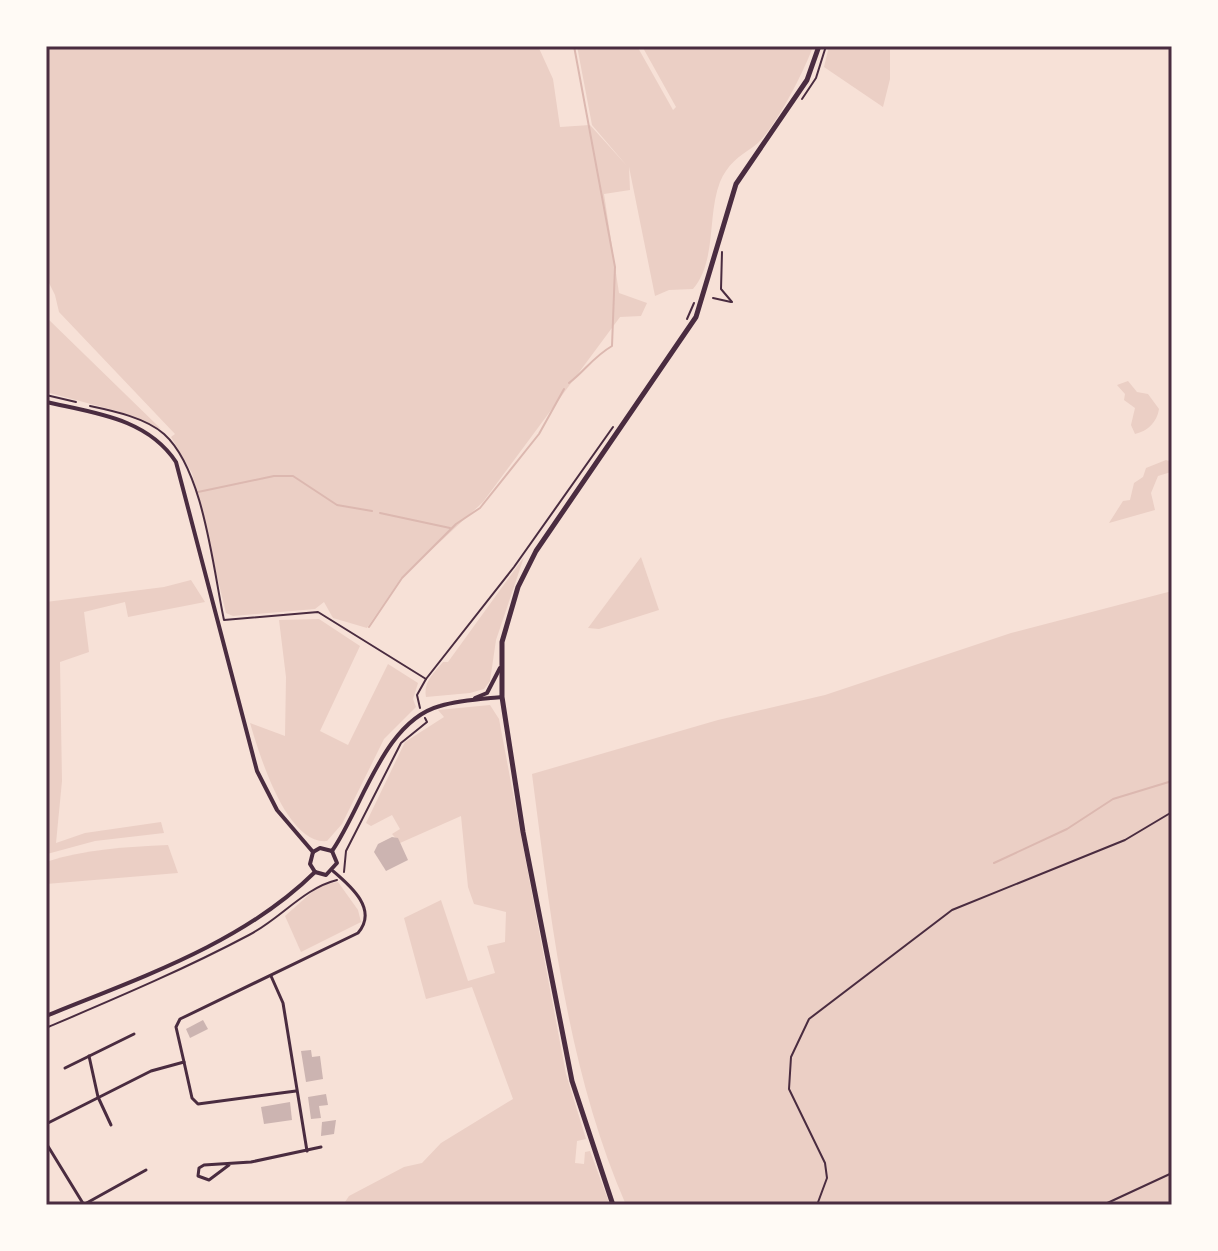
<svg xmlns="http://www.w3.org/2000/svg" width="1218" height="1251" font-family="Raleway,sans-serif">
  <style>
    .green { fill: #ebcfc5 }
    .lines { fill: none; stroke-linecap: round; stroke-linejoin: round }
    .stream { stroke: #dcb8b0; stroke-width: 2 }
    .building { fill: #ccb4b1 }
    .path { stroke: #4a2c40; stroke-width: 2 }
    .minor { stroke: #4a2c40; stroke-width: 3 }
    .tertiary { stroke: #4a2c40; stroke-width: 4 }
    .primary { stroke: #4a2c40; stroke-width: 5 }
    .neatline { fill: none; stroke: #4a2c40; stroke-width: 3 }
  </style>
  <rect width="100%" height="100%" fill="#f7e1d7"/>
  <g class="green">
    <path d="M46,46H538L553,79L560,127L590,125L627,166L592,125L577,46H637L673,110L676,107L642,46H813C806,68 772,135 753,147C739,156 727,165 720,182C707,215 717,261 693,289L669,290L655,296L629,167L630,190L604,194L619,293L647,303L641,316L620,317L483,502L401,578L367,628L333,618L324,602L315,609L233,616L226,613L192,473L171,437L175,434L59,312L55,295L46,277Z"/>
    <polygon points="829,46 890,46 890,79 883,107 824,67"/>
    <polygon points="46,317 161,429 117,411 46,392"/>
    <path d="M1128,381L1137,392L1148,394L1159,409C1157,422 1148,431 1135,434L1131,425L1135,408L1124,400L1125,394L1117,385Z"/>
    <polygon points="1166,460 1172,462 1171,472 1158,476 1151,493 1155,510 1109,523 1123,501 1130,500 1134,483 1143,477 1146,468"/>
    <path d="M524,557L496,640L490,681L484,689L470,693L426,697C423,682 434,673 443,662H448Z"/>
    <polygon points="641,557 659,610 599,629 588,628"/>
    <polygon points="191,580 205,602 128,617 125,602 84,612 89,652 60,662 62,781 56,843 85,833 161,822 164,833 95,841 47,854 46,602 164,587"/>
    <path d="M1172,591V1205H626C567,1069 551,920 532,774L718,720L825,695L1011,633Z"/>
    <path d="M319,619L360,646L320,731L348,745L388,664L418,683L413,699L416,707L384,739L342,824L327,841C286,845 259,753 250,723L285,736L286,677L279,620Z"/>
    <polygon points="490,705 499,719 566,1074 586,1139 577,1141 575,1163 584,1164 585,1152 590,1151 610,1205 343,1205 349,1196 404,1167 422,1163 441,1143 513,1099 472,987 426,999 404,918 441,900 468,981 495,973 487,946 505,942 506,912 474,904 468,887 461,816 400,843 392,834 400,829 392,815 371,826 366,823 405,742 444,717 438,710"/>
    <path d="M168,845L178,873L46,884V862C85,849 125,847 168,845Z"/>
    <polygon points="338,882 358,910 361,922 301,952 285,916 320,885"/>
  </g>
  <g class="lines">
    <g class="stream">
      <path d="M569,383C585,371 593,357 612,346L615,267L574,46"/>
      <polyline points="198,492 274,476 293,476 337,505 372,511"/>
      <polyline points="380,513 450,528"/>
      <polyline points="369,627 402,578 456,524 480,508 539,434 564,389"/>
      <polyline points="994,863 1067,829 1113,799 1172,781"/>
    </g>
  </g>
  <g class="building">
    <polygon points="392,837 398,838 408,860 386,871 374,852 378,844"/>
    <polygon points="203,1020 208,1029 190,1038 186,1029"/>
    <polygon points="311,1050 312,1057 320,1056 323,1079 306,1082 301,1051"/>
    <polygon points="326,1094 328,1105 319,1106 321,1118 311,1119 308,1097"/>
    <polygon points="290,1102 292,1120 264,1124 261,1107"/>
    <polygon points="336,1120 334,1134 321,1136 322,1122"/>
  </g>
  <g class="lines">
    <g class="path">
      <polyline points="802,99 816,78 826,46"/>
      <polyline points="722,252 721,289 732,302"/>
      <polyline points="713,298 731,302"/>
      <polyline points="687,319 694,303"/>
      <polyline points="46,395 76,402"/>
      <path d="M90,406C114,411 146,418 164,434C204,470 213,569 224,620L318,612L426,679"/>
      <polyline points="420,708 417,695 426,679 514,567 613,427"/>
      <polyline points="344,872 346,851 401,743 427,722 425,718"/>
      <path d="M46,1028C114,999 183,970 249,935C280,919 304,888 337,880"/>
      <polyline points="817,1205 827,1178 825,1163 789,1089 791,1057 809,1019 952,910 1125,840 1172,812"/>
      <polyline points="1103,1205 1172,1173"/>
    </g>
    <g class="minor">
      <polyline points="271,976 283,1003 307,1151"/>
      <polyline points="89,1056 98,1097 111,1125"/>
      <polyline points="184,1062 192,1098 198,1104 296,1091"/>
      <polyline points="65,1068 134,1034"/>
      <path d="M46,1124L151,1071L184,1062L176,1027L180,1019L358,933C378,910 352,887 333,871"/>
      <polyline points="46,1143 84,1205"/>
      <polyline points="229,1165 209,1180 198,1176 199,1168 204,1165 251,1162 321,1147"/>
      <polyline points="83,1205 146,1170"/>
    </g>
    <g class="tertiary">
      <path d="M46,402C94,413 147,418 176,462L257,771L277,810L313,852"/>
      <polyline points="475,698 487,693 500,668"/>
      <path d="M332,851C363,806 384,721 440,706C460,700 482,699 502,697"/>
      <polyline points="313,852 310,864 315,872"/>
      <polyline points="313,852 320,848 332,851"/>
      <polyline points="315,872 326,875 337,863 332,851"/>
      <path d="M46,1016C139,978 242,944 315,872"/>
    </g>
    <polyline class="primary" points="613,1205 572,1081 523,832 502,697 502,642 518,587 536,551 696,317 736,184 807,80 819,46"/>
  </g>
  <rect width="1218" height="1251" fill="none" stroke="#fffaf5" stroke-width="96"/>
  <rect x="48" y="48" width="1122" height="1155" class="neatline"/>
</svg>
